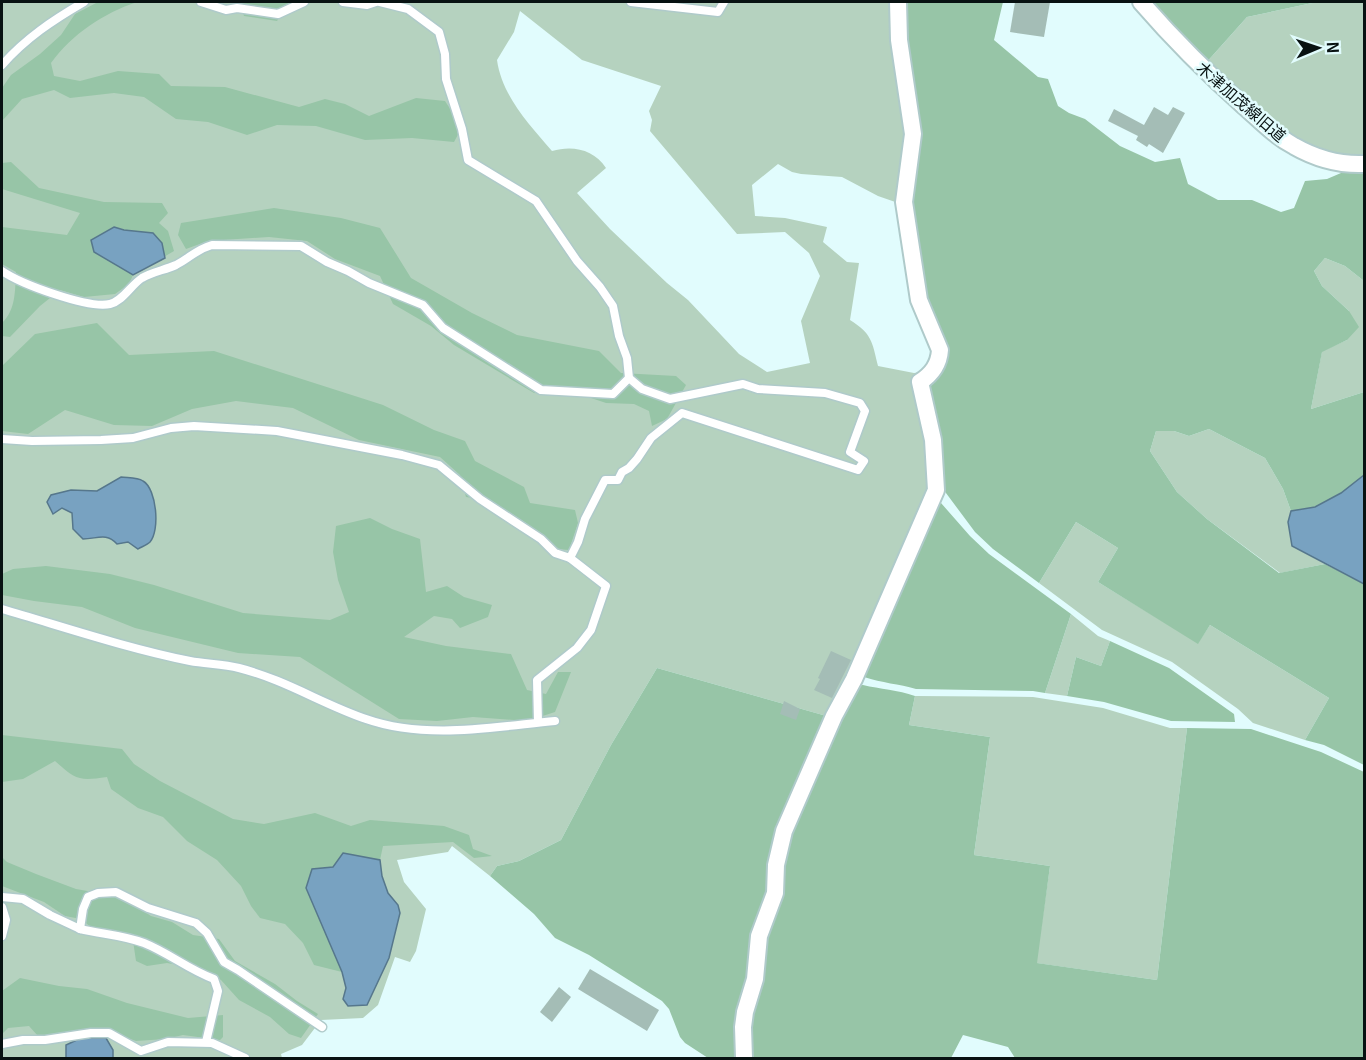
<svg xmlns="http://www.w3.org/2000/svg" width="1366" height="1060" font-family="Georgia,'Noto Sans JP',serif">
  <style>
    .green { fill: #b5d2bf; fill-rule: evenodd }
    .forest { fill: #97c5a7 }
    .water { fill: #78a2c1; stroke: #56778c; stroke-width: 1.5 }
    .building { fill: #a4bdb6 }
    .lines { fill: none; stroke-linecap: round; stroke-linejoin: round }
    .lane-casing { stroke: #afcaca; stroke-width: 11 }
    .street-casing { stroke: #afcaca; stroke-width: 20 }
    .lane { stroke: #fff; stroke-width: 8 }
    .street { stroke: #fff; stroke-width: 16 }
    .labels { text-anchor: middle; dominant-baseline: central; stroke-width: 5; stroke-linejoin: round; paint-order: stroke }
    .street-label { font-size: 16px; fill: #081212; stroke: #e1fcfd }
  </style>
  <rect width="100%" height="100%" fill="#e1fcfd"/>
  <g class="green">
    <path d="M2,2H892L906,133L901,204L878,196L842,177L801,174L792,172L778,164L752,185L755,216L785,218L827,227L823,242L847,262L859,263L850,320C872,334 872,341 878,366L914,373L923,372L929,494L830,717L657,668L611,745L561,840L519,861L497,866L490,876L452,846L448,852L397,860L404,882L426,909L416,951L410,962L395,957L378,1005L363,1018L321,1020L302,1045L281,1054L282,1058H2ZM520,11L582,60L661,86L649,111L652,120L650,131L737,234L785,232L809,253L820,276L801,321L810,363L767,372L739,354L688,300L667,283L610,229L577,193L606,168C594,149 572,145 552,151C529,124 502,96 497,60L514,32Z"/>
    <polygon points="1317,2 1364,2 1364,158 1338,156 1296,141 1205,64 1247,17"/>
    <polygon points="1325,258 1345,266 1364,281 1364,392 1311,409 1322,351 1347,340 1349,311 1322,286 1314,271"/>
    <polygon points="1209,429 1265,458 1283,489 1291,511 1288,522 1292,546 1325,564 1280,573 1207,519 1177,492 1150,451 1156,431 1174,431 1189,436"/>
    <polygon points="1076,522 1118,548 1098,582 1198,643 1210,625 1329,698 1305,740 1253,723 1238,709 1172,662 1102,630 1039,583"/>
    <polygon points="1071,614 1098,636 1110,641 1101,666 1076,657 1067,696 1045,693"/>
    <polygon points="915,696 1033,697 1103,708 1170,728 1187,728 1157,980 1036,963 1050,866 974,855 990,737 909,725"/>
  </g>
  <g class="forest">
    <path d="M98,2H137C104,13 72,34 51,63L54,76L80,81L118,71L159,74L171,86L225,87L299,107L325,99L345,104L369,116L416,98L445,101L462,127L454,142L412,138L365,140L316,126L277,125L247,135L208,122L176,119L144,97L114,93L70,98L54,90L22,99L2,121V88L11,75L40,54L61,35L75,14Z"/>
    <polygon points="239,2 290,2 277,21 244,16"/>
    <polygon points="901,2 1003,2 994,40 1038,77 1048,79 1058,106 1069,113 1085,119 1120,146 1155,162 1180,158 1188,184 1218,200 1252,200 1281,212 1294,208 1305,181 1327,179 1348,170 1364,170 1364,281 1345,266 1325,258 1314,271 1322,286 1349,311 1359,327 1347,340 1322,352 1311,409 1364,392 1363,477 1341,493 1315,507 1291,511 1283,489 1265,458 1209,429 1189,436 1174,431 1156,431 1150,451 1177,492 1207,519 1279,573 1325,564 1364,584 1364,765 1324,745 1305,740 1329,698 1210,625 1198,644 1098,582 1118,548 1076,522 1039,583 993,549 975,532 943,489 928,390 931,379 947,357 923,298 908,206"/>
    <polygon points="1149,2 1317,2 1247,17 1205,64"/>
    <path d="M11,162L39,188L104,202L162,203L168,213L159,223L168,231L174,251L133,275L129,284L115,294L84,297L60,290L40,306L10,337L2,336V323C16,310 15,290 16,272L2,264V227L67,235L80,213L2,189V163Z"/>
    <polygon points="274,208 341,218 380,228 411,278 472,313 517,335 599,351 621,373 676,376 686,385 667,419 652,426 649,411 634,404 606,403 588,397 534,393 454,345 431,326 393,304 380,276 335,259 307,241 269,237 208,241 186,249 178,235 181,223"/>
    <polygon points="97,323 129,355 214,351 383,405 434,430 465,441 475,461 524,487 530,503 575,510 578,523 569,550 556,549 544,535 514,515 487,500 466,497 460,475 440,457 359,440 293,408 236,401 192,409 152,426 114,425 65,410 28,434 2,431 2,366 35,334"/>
    <path d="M933,502L941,503L970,536L989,554L1071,614L1045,693L1033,691L916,689C899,684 882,683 864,677L860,670Z"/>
    <polygon points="370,518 392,529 420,539 426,592 447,586 464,597 492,605 488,617 460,628 452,619 434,616 404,637 446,646 511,654 527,690 546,694 558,672 571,672 555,712 527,721 473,717 437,721 399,719 300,657 238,653 135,628 82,607 34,601 2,595 2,574 13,569 46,566 110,574 154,585 243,613 330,620 349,612 338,580 333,552 336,526"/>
    <polygon points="1110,641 1169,668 1234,714 1235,722 1171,721 1104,702 1067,696 1076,657 1101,666"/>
    <polygon points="657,668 830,717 780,830 741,1058 708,1058 685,1043 680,1037 669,1009 662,1001 589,955 555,938 534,914 490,876 497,866 519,861 561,840 611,745"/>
    <path d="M863,685C880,689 898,690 915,696L909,725L990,737L974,855L1050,866L1037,963L1157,980L1187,728L1251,729L1321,752L1364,772V1058H1015L1008,1047L963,1035L951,1058H749L747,1028L764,937L788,833L853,686Z"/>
    <path d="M2,735L122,749L134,764L160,781L233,819L264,824L315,813L351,826L370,820L444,826L469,835L473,849L492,856L474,858L453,842L383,846L380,860L343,853L333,867L306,888L342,972L314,965L303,943L285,924L260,918L251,906L241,886L217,860L187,841L163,817L138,808L111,789L107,777C79,781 76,780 55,761L23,779L2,782Z"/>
    <polygon points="2,857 7,862 36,874 76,889 116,896 128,901 151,916 172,922 193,935 219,939 235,961 275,984 297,1001 318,1014 301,1038 289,1034 270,1017 239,1000 221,980 202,969 167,963 147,966 136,961 132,934 92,928 81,919 65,916 44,902 2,886"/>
    <polygon points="20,978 59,986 87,989 127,1003 188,1018 223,1015 223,1037 220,1040 183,1035 166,1039 136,1041 122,1036 91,1036 64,1040 38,1036 29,1026 8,1028 2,1034 2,991"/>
  </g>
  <g class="water">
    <polygon points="114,227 124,230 153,233 162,243 165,258 133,275 94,252 91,240"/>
    <polygon points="1364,475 1364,584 1292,546 1288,522 1291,511 1315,507 1341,493"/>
    <path d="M121,477C128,478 137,477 143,481C157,489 160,531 150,542C147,545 141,547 138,549L128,542L117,544C106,532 97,539 83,539L73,529L72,513L62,508L53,514L47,502L51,495L71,490L97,491Z"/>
    <polygon points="343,853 380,860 382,876 388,893 398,905 400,913 389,958 367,1005 348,1006 343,999 346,988 342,972 306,888 312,869 333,867"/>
    <polygon points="81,1038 106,1038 113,1050 113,1058 66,1058 66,1045"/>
  </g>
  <g class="building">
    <polygon points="1015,2 1050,2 1044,37 1010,32"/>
    <polygon points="1154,107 1168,115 1173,107 1185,113 1163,153 1149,144 1147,147 1136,140 1138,136 1108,121 1114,109 1144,125"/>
    <polygon points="831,651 851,660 832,698 814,690 820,679 818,678"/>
    <polygon points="784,701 800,709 796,720 780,714"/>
    <polygon points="590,969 659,1010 647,1031 578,989"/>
    <polygon points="559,987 571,997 552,1022 540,1012"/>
  </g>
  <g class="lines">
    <defs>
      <g id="lane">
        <polyline points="201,2 226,10 237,8 278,14 304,2"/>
        <polyline points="343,2 367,5 376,2"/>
        <polyline points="380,2 408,9 439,32 445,54 446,79 462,129 468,160 536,201 577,261 600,287 613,306 619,336 627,358 629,378 642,389 670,399 743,384 758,389 825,393 860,403 865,411 850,452 864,461 858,470 682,413 651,438 637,459 629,468 622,472 618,480 605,480 585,519 578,542 570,558 606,586 591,630 577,648 537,680 538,722"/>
        <polyline points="631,2 718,12 724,2"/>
        <path d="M2,65C26,38 53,20 84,2"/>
        <path d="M2,271C21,284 88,309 110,304C123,301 131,285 142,278C152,272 165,270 176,265C190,258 195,250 212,245L301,246L327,262L348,271L369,283L423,305L443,328L541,390L613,394L629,378"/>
        <polyline points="2,439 32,441 101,440 133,438 171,428 194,426 277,431 402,455 439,465 480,499 541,539 555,553 570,558"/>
        <path d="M2,609C64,627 126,648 190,661C206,664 223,664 239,668C286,680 322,704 366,719C426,740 493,727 555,721"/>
        <polyline points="2,897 23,899 50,915 80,929 83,909 88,897 98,893 116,892 148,908 196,923 207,933 224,962 238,970 322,1027"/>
        <polyline points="2,907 6,920 2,936"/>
        <path d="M80,929C101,934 123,935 144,943C169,953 189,970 214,979L218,991L206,1042"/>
        <polyline points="2,1044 23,1040 45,1040 91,1033 109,1033 141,1051 168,1042 212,1043 245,1058"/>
      </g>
      <g id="street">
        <path d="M1141,2C1173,39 1207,73 1244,106C1260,120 1275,136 1294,146C1315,158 1340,165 1364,164"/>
        <path d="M744,1058L743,1027L745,1012L755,979L759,936L775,893L776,865L784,831L834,716L854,679L936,490L933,440L920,382C932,374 939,365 940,350L919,300L904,202L913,134L899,40L898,2"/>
      </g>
    </defs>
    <use href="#lane" class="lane-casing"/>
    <use href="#street" class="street-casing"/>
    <use href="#lane" class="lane"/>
    <use href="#street" class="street"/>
  </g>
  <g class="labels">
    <g class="street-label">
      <text transform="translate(1242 101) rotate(41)">木津加茂線旧道</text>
    </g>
  </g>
  <rect width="1366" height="1060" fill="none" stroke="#081212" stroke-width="6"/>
  <g transform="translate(1318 48) rotate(88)" stroke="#e1fcfd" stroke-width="4.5" paint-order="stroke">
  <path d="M0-4.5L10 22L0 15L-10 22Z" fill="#081212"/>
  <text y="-9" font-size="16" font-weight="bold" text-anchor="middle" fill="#081212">N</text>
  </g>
</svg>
